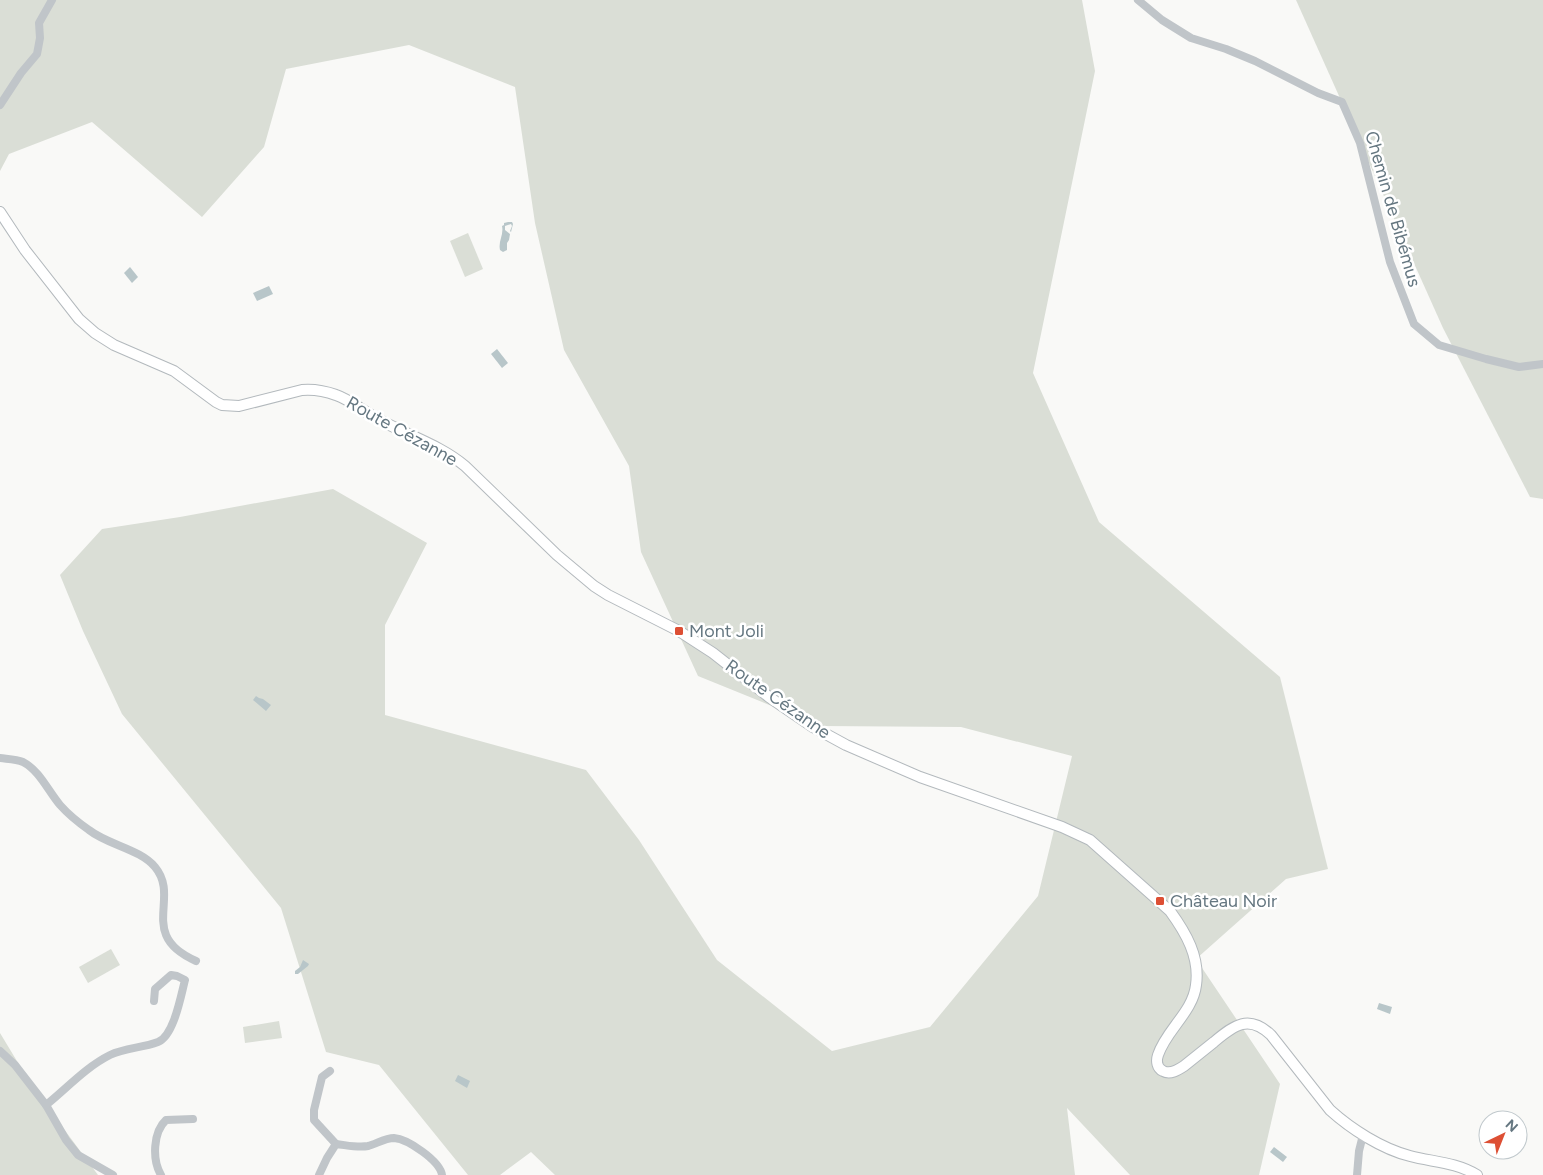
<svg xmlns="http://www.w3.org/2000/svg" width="1543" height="1175" font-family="Figtree,sans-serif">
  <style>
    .green { fill: #daded6 }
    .water { fill: #b8c6c9 }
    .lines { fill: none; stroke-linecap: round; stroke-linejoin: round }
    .secondary-casing { stroke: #b3b9bd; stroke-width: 12 }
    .street { stroke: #c0c5c9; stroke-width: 8 }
    .secondary { stroke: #fff; stroke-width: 10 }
    .poi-dot { fill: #dd4f34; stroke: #fff; stroke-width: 2 }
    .labels { text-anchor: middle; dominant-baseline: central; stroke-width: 5; stroke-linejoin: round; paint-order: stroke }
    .street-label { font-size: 18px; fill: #657781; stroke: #fff }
    .poi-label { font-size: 18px; fill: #657781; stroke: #fff; text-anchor: start }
  </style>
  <rect width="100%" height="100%" fill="#f9f9f7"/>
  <g class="green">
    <polygon points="0,0 1082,0 1095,71 1033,373 1099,522 1280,677 1328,869 1286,879 1196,959 1280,1084 1259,1175 1130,1175 1067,1108 1075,1175 555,1175 531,1152 500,1175 468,1175 379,1065 326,1052 281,908 122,714 83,631 60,575 102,529 180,517 333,489 427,543 385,625 385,715 586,770 639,840 717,960 832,1051 930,1027 1038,896 1072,756 961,727 821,726 698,676 641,552 629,466 564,350 535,223 515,87 409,45 286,69 264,147 202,217 92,122 9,154 0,171"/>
    <polygon points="1296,0 1543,0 1543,499 1530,497 1443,328"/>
    <polygon points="468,233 483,269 465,277 450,241"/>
    <polygon points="111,949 120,965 88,983 79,967"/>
    <polygon points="279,1021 282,1038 245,1043 243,1027"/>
    <polygon points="0,1033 32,1086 98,1175 0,1175"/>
  </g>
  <g class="water">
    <path d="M508,222H512L513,224L511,232L510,231L512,226L511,224L505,226V230L510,234L509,240L507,243V250L503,252L500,250C498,241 504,235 502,226L504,225V223Z"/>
    <polygon points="130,267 138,277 132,283 124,273"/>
    <polygon points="269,286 273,294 257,301 253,293"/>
    <polygon points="497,349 508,363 502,368 491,354"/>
    <polygon points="256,696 259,698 263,699 271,705 266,711 253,700"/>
    <polygon points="303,960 309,964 308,966 298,974 295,974 295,971 300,967"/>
    <polygon points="1379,1003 1392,1007 1390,1014 1377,1009"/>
    <polygon points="458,1075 470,1081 467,1088 455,1081"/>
    <polygon points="1274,1147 1287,1157 1283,1162 1270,1152"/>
  </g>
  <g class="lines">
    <defs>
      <path id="secondary" d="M0,212L25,250L79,319L95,333L114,345L174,371L216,402L222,405L239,406L302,390C314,389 325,391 336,395C351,400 365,413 380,420C409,436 440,445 465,466L557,555L594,586L608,595L679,631L713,653L769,697L813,727L846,745L920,777L1062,827L1090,840L1170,911C1186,933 1200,957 1196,985C1193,1012 1166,1030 1158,1055C1156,1061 1157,1068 1163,1071C1170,1075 1178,1070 1184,1066C1194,1058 1204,1050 1214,1042C1234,1025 1249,1014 1271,1035L1330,1110C1351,1129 1382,1149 1410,1156C1432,1162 1456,1162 1477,1175"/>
    </defs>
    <use href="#secondary" class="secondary-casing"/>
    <g class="street">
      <polyline points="1138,0 1162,20 1191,38 1226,49 1255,61 1318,93 1342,102 1360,143 1390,262 1414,324 1439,345 1486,359 1519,367 1543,364"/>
      <polyline points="0,105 21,73 37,54 40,38 39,23 52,0"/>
      <path d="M0,758C7,759 16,759 23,762C40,771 48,791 60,805C68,814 79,823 89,830C108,845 140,849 155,867C181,898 137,935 196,961"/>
      <polyline points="0,1051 15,1065 46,1105 66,1140 78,1155 113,1175"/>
      <polyline points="330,1071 322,1077 314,1110 314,1120 336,1144"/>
      <path d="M46,1105C67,1088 86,1067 110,1055C125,1048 142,1048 158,1042C174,1036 181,995 185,980L177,976L171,975L155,989L154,1001"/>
      <path d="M161,1175C152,1160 153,1132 166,1120L193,1119"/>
      <path d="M319,1175L327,1158L336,1144C346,1145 358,1148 368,1146C376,1144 385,1138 394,1138C408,1139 440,1161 442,1175"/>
      <polyline points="1357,1175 1359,1151 1363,1135"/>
    </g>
    <use href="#secondary" class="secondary"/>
  </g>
  <g class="poi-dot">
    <rect x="674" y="626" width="10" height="10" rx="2.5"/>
    <rect x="1155" y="896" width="10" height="10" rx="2.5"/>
  </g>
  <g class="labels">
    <g class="street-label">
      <text transform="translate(1393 209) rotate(74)">Chemin de Bibémus</text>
      <text transform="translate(402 431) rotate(29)">Route Cézanne</text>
      <text transform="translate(778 699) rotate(35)">Route Cézanne</text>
    </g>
    <g class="poi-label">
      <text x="689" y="631">Mont Joli</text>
      <text x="1170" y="901">Château Noir</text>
    </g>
  </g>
  <g transform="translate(1503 1135) rotate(43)"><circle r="24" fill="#ffffff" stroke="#c1c9cd"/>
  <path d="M0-4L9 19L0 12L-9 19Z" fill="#dd4f34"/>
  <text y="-8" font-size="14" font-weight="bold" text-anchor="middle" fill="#657781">N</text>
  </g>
</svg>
